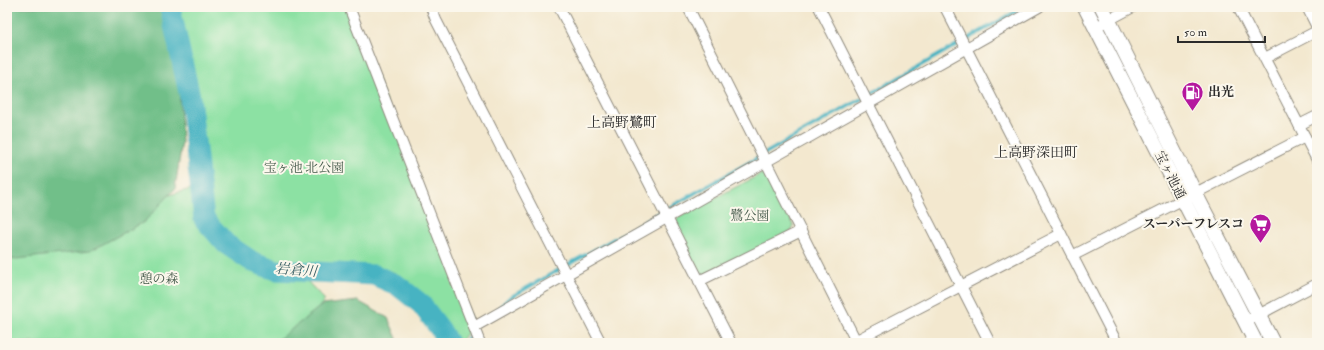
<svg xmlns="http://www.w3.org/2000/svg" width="1324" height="350" font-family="'IM FELL Double Pica','Noto Serif JP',serif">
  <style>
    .green { fill: #8ce1a3; stroke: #5c8667 }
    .forest { fill: #71bf89; stroke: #4e755a }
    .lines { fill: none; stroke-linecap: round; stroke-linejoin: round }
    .stream { stroke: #46b3c2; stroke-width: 3.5 }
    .river { stroke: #46b3c2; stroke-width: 21 }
    .street-casing { stroke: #8f8a7d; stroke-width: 12 }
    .secondary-casing { stroke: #8f8a7d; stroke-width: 16 }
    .street { stroke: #fff; stroke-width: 10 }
    .secondary { stroke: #fff; stroke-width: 14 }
    .labels { text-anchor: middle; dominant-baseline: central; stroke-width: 4; stroke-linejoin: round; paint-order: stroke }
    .poi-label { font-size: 13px; font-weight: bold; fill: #2b2b2b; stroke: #fbf7ec; text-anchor: start }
    .park-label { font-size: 13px; fill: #435849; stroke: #fbf7ec }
    .street-label { font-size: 13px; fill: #2b2b2b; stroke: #fbf7ec }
    .neighbourhood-label { font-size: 14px; fill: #2b2b2b; stroke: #fbf7ec }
    .water-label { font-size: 14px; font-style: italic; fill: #345b60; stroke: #fbf7ec }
  </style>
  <rect width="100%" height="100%" fill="#fbf7ec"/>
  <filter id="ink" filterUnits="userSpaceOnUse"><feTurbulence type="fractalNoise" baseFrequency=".025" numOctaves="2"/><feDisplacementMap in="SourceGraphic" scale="8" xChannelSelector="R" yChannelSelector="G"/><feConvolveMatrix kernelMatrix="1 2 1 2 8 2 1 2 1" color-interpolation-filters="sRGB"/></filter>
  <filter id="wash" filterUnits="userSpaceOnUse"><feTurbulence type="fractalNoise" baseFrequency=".012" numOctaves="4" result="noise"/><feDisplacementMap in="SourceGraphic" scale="16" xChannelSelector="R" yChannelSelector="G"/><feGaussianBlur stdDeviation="0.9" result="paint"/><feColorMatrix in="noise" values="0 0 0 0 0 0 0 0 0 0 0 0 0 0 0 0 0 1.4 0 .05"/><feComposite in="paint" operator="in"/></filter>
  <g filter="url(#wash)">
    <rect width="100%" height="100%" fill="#f3e8cf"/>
    <g class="green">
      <polygon points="174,7 349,7 474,327 468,332 460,343 453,343 447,326 425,299 409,282 393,272 364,267 327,271 283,269 270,266 257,257 245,253 226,238 207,219 192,65 184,55"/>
      <polygon points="763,173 768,174 794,226 791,232 705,275 698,272 675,225 678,217"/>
      <path d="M194,188C196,203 197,223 207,235C231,265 270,278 307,281L325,300L288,343H7V255L152,200Z"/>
    </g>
    <g class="forest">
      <polygon points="7,7 163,7 177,51 182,142 175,189 144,222 90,251 7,260"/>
      <polygon points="358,301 388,318 399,343 274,343 322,305"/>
    </g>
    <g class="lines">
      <g class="stream">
        <polyline points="498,309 509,298 1024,7"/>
        <polyline points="466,343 469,337 474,332"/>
      </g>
      <polyline class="river" points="170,7 190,97 204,219 226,244 253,262 276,270 374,275 397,285 421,304 440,329 448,343"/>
    </g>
  </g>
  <g filter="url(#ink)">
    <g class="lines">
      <defs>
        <g id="street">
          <polyline points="349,7 480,343"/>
          <polyline points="431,7 436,20 601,343"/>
          <polyline points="559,7 731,343"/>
          <polyline points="688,7 857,343"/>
          <polyline points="819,7 990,343"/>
          <polyline points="945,7 1117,343"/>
          <polyline points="1238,7 1317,160"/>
          <polyline points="1307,7 1317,27"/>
          <polyline points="1103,23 1133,7"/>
          <polyline points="1265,58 1317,31"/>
          <polyline points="1299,125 1317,116"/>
          <polyline points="1072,256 1305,137"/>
          <polyline points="699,281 801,231"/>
          <polyline points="1245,322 1317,284"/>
          <polyline points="474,327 1039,7"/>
          <polyline points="851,343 1061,234"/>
        </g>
        <g id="secondary">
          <polyline points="1085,7 1256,343"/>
          <polyline points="1102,7 1195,193 1273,343"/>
        </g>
      </defs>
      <use href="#street" class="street-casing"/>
      <use href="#secondary" class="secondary-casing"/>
      <use href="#street" class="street"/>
      <use href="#secondary" class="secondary"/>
    </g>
  </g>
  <defs>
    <symbol id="fuel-pin" viewBox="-11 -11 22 30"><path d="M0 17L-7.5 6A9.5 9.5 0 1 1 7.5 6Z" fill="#b5179e" stroke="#fbf7ec"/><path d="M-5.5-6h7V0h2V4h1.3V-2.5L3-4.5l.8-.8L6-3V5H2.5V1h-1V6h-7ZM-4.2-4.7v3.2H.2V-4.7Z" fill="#fff"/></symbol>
    <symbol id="supermarket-pin" viewBox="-11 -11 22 30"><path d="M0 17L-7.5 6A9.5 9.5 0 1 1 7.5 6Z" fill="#b5179e" stroke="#fbf7ec"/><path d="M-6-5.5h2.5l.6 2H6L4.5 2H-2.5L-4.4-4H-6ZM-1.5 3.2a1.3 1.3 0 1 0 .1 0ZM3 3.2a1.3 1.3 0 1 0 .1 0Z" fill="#fff"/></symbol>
  </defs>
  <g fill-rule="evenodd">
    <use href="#fuel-pin" x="1180" y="80" width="25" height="34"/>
    <use href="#supermarket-pin" x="1248" y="212" width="25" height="34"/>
  </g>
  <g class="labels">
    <g class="poi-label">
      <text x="1208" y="92">出光</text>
      <text x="1244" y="224" text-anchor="end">スーパーフレスコ</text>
    </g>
    <g class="park-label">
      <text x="304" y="168">宝ヶ池 北公園</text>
      <text x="750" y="216">鷺公園</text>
      <text x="159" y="279">憩の森</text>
    </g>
    <g class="street-label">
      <text transform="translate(1170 175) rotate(63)">宝ヶ池通</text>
    </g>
    <g class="neighbourhood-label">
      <text x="622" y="122">上高野鷺町</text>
      <text x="1036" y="152">上高野深田町</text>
    </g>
    <g class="water-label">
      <text transform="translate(296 270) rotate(5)">岩倉川</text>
    </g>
  </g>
  <rect width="1324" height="350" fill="none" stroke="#fbf7ec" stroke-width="24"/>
  <path d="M1178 36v6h87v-6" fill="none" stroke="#2b2b2b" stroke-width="2"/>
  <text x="1184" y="36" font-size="12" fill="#2b2b2b" stroke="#fbf7ec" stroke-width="3" paint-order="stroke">50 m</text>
</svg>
